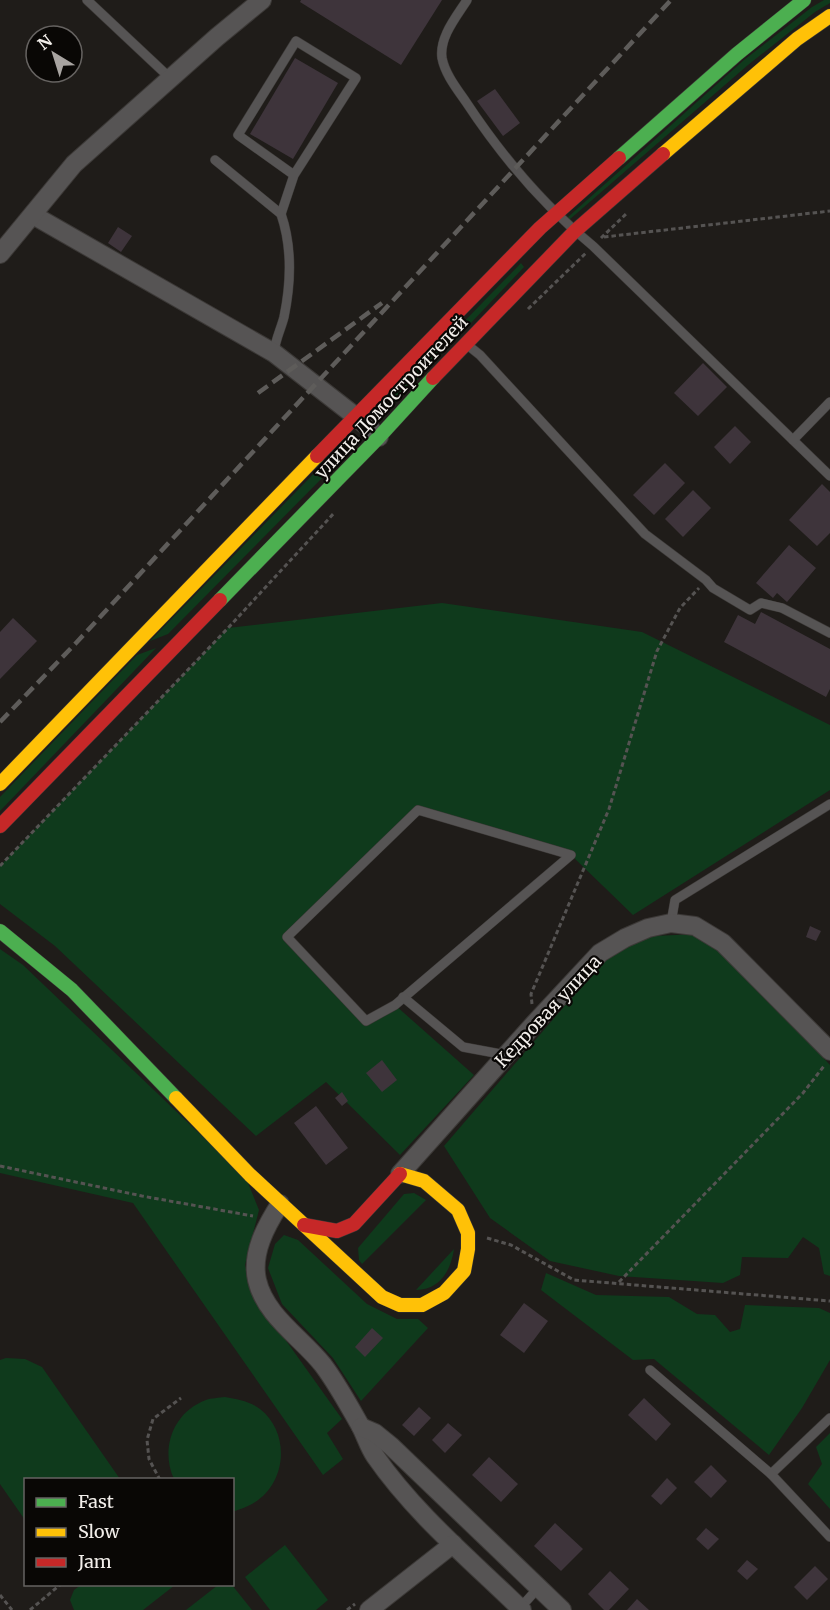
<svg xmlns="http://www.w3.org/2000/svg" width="830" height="1610" font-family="Merriweather,serif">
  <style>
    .green { fill: #0f3a1c }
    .building { fill: #3e343b }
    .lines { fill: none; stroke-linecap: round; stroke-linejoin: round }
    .lane-casing { stroke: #3c3937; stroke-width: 10 }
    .street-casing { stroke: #3c3937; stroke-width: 20 }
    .fast-casing { stroke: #3c3937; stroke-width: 15 }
    .slow-casing { stroke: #3c3937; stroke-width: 15 }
    .jam-casing { stroke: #3c3937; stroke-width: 15 }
    .path { stroke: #555352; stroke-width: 3; stroke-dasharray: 4.5 3; stroke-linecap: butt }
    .lane { stroke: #565454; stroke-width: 9 }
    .street { stroke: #565454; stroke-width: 18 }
    .fast { stroke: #4caf50; stroke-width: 14 }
    .slow { stroke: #ffc107; stroke-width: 14 }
    .jam { stroke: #c62828; stroke-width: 14 }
    .rail { stroke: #5e5c5a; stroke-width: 4.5; stroke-dasharray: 12 6; stroke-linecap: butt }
    .labels { text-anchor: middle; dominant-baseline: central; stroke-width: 4.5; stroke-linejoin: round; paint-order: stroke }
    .street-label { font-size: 18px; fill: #f2eeea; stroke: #090705 }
  </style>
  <rect width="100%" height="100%" fill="#1f1c19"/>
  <g class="green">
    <polygon points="824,0 830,0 830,3 815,12 748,65 569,220 568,217 744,60 812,7"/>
    <polygon points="521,263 524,267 396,402 391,403 388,400"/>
    <polygon points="336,454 339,457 338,462 168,634 150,641 332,455"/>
    <polygon points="442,603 642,632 830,725 830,790 633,915 571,855 418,810 288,936 366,1021 395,1005 474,1075 400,1155 326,1082 256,1136 55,946 0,904 0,866 228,628"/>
    <polygon points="156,648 0,811 0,797 137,655"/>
    <polygon points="697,934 723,951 830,1065 830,1276 824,1274 819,1248 803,1237 788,1258 742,1257 740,1275 723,1283 619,1276 550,1261 490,1218 444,1146 611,952 654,936"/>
    <polygon points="0,949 23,965 246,1178 259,1210 245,1265 252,1293 342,1419 327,1433 343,1459 323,1475 133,1203 0,1173"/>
    <polygon points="414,1193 426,1200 362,1264 359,1260 358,1248 404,1194"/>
    <polygon points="284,1235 298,1240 367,1304 397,1319 418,1319 428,1328 361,1401 333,1358 282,1304 268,1268 275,1244"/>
    <path d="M454,1249C451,1270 440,1290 416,1290Z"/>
    <polygon points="546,1273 596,1295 669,1297 697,1314 715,1315 730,1332 740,1329 745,1305 819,1308 830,1313 830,1360 802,1408 769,1455 654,1359 633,1360 541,1290"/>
    <polygon points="6,1358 25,1359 42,1367 120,1479 26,1480 25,1520 0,1484 0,1360"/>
    <path d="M225,1397C237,1399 249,1401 260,1409C291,1433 287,1485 252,1504C247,1507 240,1509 235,1511H233L232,1480L174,1479C160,1449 173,1412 206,1400C211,1398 219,1398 225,1397Z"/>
    <polygon points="830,1433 830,1509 808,1484 822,1464 816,1447"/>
    <polygon points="285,1545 328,1600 316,1610 270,1610 245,1577"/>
    <polygon points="81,1585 81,1584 175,1585 143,1610 74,1610 70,1600 74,1590"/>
    <polygon points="218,1585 232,1585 252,1610 186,1610"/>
  </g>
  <g class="building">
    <polygon points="301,0 442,0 401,65 300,2"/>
    <polygon points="295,58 338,83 293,159 250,134"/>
    <polygon points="495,89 520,123 503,136 477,101"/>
    <polygon points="118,227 132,236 121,252 108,243"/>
    <polygon points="703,363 727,387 698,416 674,393"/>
    <polygon points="735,426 751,442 730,464 714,447"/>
    <polygon points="665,463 685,483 654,515 633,495"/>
    <polygon points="822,484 830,492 830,533 817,546 789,520"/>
    <polygon points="693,490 711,508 683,537 665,519"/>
    <polygon points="789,545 816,568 787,602 777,593 773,598 756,583"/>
    <polygon points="761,612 830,649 830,689 826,697 724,642 738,615 755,624"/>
    <polygon points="13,618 37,641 0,679 0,632"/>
    <polygon points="810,926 821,931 816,941 806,937"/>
    <polygon points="382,1060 397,1080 382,1092 366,1073"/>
    <polygon points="342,1092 348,1101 342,1106 335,1098"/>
    <polygon points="316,1106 348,1148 326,1165 294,1123"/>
    <polygon points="524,1303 548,1321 524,1353 500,1335"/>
    <polygon points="372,1328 383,1338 365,1357 355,1347"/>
    <polygon points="644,1398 671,1424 656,1441 628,1415"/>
    <polygon points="419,1407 431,1418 414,1436 402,1425"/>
    <polygon points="448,1423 462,1435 445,1453 432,1440"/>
    <polygon points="489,1457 518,1484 501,1502 472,1475"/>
    <polygon points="711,1465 727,1481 711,1498 694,1482"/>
    <polygon points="667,1478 677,1488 661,1505 651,1496"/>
    <polygon points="555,1523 583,1549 561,1571 534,1546"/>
    <polygon points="706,1528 719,1539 708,1550 696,1539"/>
    <polygon points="747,1560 758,1569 747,1580 737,1571"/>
    <polygon points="815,1566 828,1579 807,1600 794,1587"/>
    <polygon points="610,1571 629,1589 609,1610 604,1610 588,1594"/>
    <polygon points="637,1599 649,1610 627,1610"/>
  </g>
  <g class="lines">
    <defs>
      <g id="lane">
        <polyline points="87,0 170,78"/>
        <path d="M467,0C457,16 439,37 442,58C445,74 457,89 466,102C501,155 544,206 593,246L830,476"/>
        <path d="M215,160L281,214C292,246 291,283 284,317C281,329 275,340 274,353"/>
        <polyline points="281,214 294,175 238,135 296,41 356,78 294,175"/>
        <polyline points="465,343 480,355 645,534 706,580 713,588 750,610 761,603 782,608 830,633"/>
        <polyline points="793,440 830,402"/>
        <polygon points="418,810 571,855 395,1005 366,1021 287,937"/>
        <polyline points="671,923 675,900 830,804"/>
        <polyline points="403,997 463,1047 506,1055"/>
        <polyline points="650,1370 771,1474 830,1418"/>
        <polyline points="771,1474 830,1537"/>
        <polyline points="520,1608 539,1587"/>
      </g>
      <g id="street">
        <polyline points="33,215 274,353 355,416 379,437"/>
        <polyline points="0,254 74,164 217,37 262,0"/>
        <polyline points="400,1174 534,1024 600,953 625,938 648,928 671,923 695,926 723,943 830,1051"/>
        <path d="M280,1204C266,1226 251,1253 257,1280C265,1316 302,1338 323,1365C338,1385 349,1406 361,1427C366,1437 369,1447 375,1456C415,1514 472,1561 522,1610"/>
        <polyline points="361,1427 375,1433 391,1446 562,1610"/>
        <polyline points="369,1610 453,1544"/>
      </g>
      <g id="fast">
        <polyline points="619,158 737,54 804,0"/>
        <polyline points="220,600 379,437 433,378"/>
        <polyline points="0,931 72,990 176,1098"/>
      </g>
      <g id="slow">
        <polyline points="663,154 797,39 830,16"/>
        <polyline points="0,784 317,456"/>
        <polyline points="176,1098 250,1175 382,1297 400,1305 422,1305 444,1293 464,1271 468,1249 468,1233 458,1210 424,1181 400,1174"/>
      </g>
      <g id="jam">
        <polyline points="433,378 575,231 663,154"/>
        <polyline points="317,456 540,228 619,158"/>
        <polyline points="0,826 220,600"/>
        <polyline points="304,1225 337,1231 354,1224 400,1174"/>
      </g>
    </defs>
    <use href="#lane" class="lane-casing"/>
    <use href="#street" class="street-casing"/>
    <use href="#fast" class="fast-casing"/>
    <use href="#slow" class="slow-casing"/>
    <use href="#jam" class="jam-casing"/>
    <g class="path">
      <polyline points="604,237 830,211"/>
      <polyline points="601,238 626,214"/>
      <polyline points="528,309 586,253"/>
      <polyline points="0,866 228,628 335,512"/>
      <polyline points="532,1004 531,994 609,809 657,651 680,608 699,588"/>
      <polyline points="0,1166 142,1196 253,1216"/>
      <polyline points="487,1238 511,1245 574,1280 830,1301"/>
      <polyline points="619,1282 803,1093 824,1066"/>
      <polyline points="160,1480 149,1459 147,1440 153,1419 181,1398"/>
      <polyline points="0,1595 12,1610"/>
      <polyline points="30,1610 61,1584"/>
      <polyline points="347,1610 355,1604"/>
    </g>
    <use href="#lane" class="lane"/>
    <use href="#street" class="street"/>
    <use href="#fast" class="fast"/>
    <use href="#slow" class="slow"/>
    <use href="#jam" class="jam"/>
    <g class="rail">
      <polyline points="258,393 382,303"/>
      <polyline points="0,722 76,643 671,0"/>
    </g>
  </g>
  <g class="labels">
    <g class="street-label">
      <text transform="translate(391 397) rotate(-47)">улица Домостроителей</text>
      <text transform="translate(548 1011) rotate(-47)">Кедровая улица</text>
    </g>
  </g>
  <rect x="24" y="1478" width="210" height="108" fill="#090705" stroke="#666361" stroke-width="1.5"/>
  <rect x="36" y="1498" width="30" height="9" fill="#4caf50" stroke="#666361" stroke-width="1.5"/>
  <text x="78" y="1508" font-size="18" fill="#f2eeea">Fast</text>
  <rect x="36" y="1528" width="30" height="9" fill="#ffc107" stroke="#666361" stroke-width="1.5"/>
  <text x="78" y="1538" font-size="18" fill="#f2eeea">Slow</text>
  <rect x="36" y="1558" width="30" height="9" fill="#c62828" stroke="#666361" stroke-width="1.5"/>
  <text x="78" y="1568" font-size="18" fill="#f2eeea">Jam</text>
  <g transform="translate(54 54) rotate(322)"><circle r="28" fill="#090705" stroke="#666361" stroke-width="1.5"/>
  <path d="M0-4.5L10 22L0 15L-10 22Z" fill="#a8a4a1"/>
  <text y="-9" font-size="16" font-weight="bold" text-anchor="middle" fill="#f2eeea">N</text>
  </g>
</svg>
